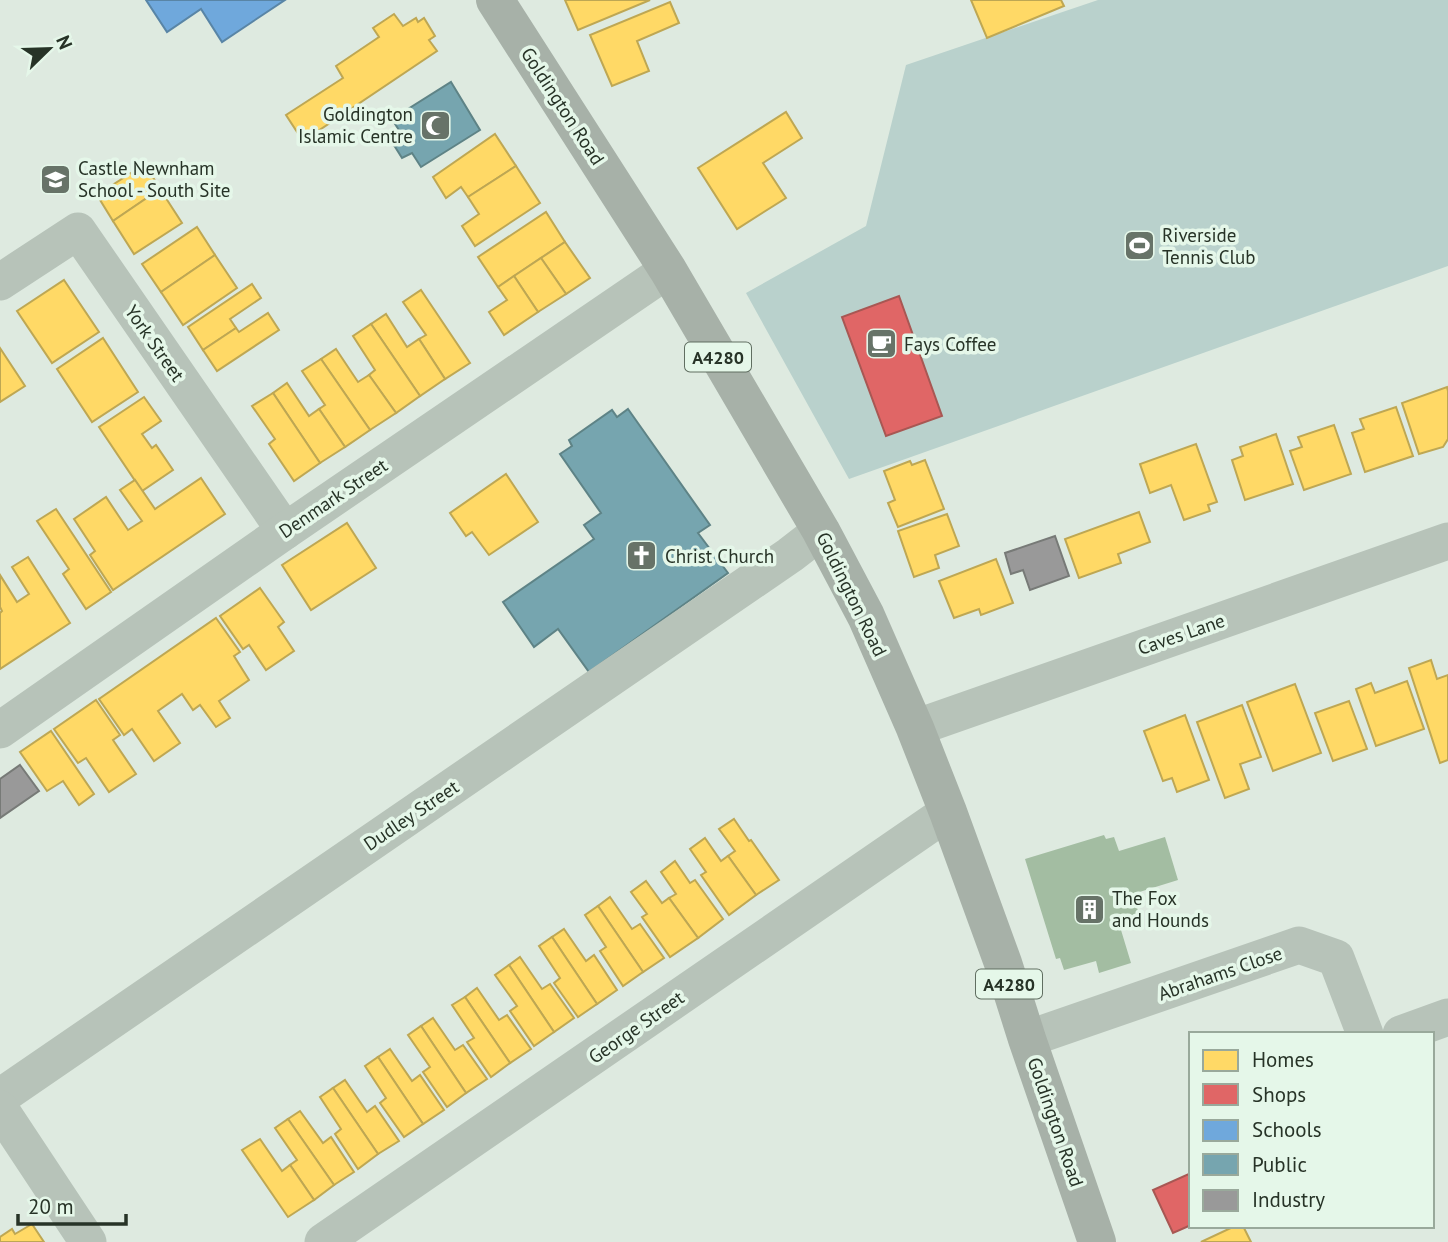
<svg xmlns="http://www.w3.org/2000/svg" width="1448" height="1242" font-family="'PT Sans',sans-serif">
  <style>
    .green { fill: #b9d1cc }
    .homes { fill: #ffd966; stroke: #bea753; stroke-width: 2 }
    .shops { fill: #e06666; stroke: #a85753; stroke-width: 2 }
    .schools { fill: #6fa8dc; stroke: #5985a6; stroke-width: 2 }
    .public { fill: #76a5af; stroke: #5e8386; stroke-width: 2 }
    .industry { fill: #999; stroke: #777a77; stroke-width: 2 }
    .building { fill: #a3bda2 }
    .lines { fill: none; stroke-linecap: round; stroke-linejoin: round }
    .street { stroke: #b7c3b9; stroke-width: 37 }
    .primary { stroke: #a7b1a8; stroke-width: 38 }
    .labels { text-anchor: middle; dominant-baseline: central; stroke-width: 7; stroke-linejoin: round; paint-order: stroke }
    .shield { fill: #e5f7e9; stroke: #606e61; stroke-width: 2 }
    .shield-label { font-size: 18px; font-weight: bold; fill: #273327 }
    .street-label { font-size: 19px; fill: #273327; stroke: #e5f7e9 }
    .poi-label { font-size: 19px; fill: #273327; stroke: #e5f7e9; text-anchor: start }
  </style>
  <rect width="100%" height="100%" fill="#deeae0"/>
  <polygon class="green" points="1098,0 1448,0 1448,266 849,479 746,293 866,226 906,65"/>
  <g class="homes">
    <polygon points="565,0 650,0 578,30"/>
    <polygon points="971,0 1061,0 1064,6 987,38"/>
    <polygon points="670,2 679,23 637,41 649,71 612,86 590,35"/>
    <polygon points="394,14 403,26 416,18 418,22 424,18 435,36 429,40 437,51 303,141 286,115 343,78 336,66 379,37 373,28"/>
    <polygon points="786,112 802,138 763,163 786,198 737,229 698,168"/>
    <polygon points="495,134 516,166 468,197 461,187 446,198 433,177"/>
    <polygon points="145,164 160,189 113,221 97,195"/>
    <polygon points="516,166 540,203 475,246 462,226 479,214 468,197"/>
    <polygon points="160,189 182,223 134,254 113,221"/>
    <polygon points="546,212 565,242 498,287 478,257"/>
    <polygon points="197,227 215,255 161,292 142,264"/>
    <polygon points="565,242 590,278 566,294 541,258"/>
    <polygon points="215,255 237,288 183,325 161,292"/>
    <polygon points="541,258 566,294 538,312 514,276"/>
    <polygon points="514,276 538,312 504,335 489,312 507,300 498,287"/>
    <polygon points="64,280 99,332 52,363 17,311"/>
    <polygon points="252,284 261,298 230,319 236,328 203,350 188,327"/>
    <polygon points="421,290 470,363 445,379 419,339 426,335 403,302"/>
    <polygon points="268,313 279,330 217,371 203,350 236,328 239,332"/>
    <polygon points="386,314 407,347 419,339 445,379 420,396 371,324"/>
    <polygon points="371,324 420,396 396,413 369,375 375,370 353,336"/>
    <polygon points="103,338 138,392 92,422 57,369"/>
    <polygon points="0,348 25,386 0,402"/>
    <polygon points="336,349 358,382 369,375 396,413 370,430 321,359"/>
    <polygon points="321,359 370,430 345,447 319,409 325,405 302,371"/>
    <polygon points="287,383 309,416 319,409 345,447 320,463 273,393"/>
    <polygon points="1447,387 1448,391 1448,439 1443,447 1419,454 1402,403"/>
    <polygon points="273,393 320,463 294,481 269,444 275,439 252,406"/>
    <polygon points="144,397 161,421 142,434 152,448 156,445 173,470 142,491 99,427"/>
    <polygon points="1396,407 1413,456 1365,472 1352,433 1364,429 1360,419"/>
    <polygon points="1334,425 1351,474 1304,490 1290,451 1302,447 1298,437"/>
    <polygon points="1276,434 1293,484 1245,500 1232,460 1243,456 1240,447"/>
    <polygon points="1196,444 1217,502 1208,505 1210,511 1184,520 1171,485 1150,493 1140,464"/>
    <polygon points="925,460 944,509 898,527 888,503 895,500 884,471 910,461 912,465"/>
    <polygon points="506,474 538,522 489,555 472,532 466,536 450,513"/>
    <polygon points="201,478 225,514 113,590 90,555 95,551 74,519 106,497 128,530 142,521 120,490 135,480 155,509"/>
    <polygon points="56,509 111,592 86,609 63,574 69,569 37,521"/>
    <polygon points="1139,512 1150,542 1118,554 1121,563 1079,578 1065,539"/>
    <polygon points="947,514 959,546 935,555 939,568 914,577 898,531"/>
    <polygon points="347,523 376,568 311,610 282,565"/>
    <polygon points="28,557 70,623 0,669 0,613 2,611 0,607 0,575 17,602 29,594 12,567"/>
    <polygon points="996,559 1013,603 981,615 979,609 954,618 939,581"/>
    <polygon points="260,588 284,622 278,627 294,651 266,670 249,645 243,649 220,616"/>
    <polygon points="216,618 240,652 234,656 249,680 219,701 230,718 216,727 200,705 193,710 182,694 158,711 180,743 154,761 132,729 124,735 99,699"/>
    <polygon points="1431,660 1437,679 1448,675 1448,760 1440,763 1409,668"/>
    <polygon points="1407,681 1424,729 1376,746 1356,689 1371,683 1375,693"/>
    <polygon points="1295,684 1321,753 1273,771 1247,702"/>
    <polygon points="96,700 120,735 113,740 136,774 109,792 86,758 78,763 54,729"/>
    <polygon points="1349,701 1367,749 1333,761 1315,713"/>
    <polygon points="1242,705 1261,757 1240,764 1249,789 1225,798 1197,722"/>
    <polygon points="1185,715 1209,780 1177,792 1172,778 1163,781 1144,731"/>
    <polygon points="51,731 94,794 79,805 63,781 47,791 20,752"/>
    <polygon points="734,819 749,841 751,840 779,880 756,895 728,856 735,851 719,829"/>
    <polygon points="705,838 721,861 728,856 756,895 729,915 701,875 706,872 690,849"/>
    <polygon points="675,861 690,883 695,880 723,919 698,938 669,898 676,894 661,872"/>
    <polygon points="646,881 662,903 669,898 698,938 670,957 642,917 647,914 631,892"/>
    <polygon points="610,897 632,929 640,924 664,958 643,972 598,906"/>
    <polygon points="598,906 643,972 623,986 600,951 606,947 585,915"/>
    <polygon points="564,929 586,961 594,955 617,990 597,1004 552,937"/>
    <polygon points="552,937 597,1004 578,1017 554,983 560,978 539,946"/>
    <polygon points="520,957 542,989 550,984 574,1018 554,1032 509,965"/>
    <polygon points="509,965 554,1032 534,1046 510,1011 517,1006 495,975"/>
    <polygon points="477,988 499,1020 507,1015 531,1049 510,1063 465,997"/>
    <polygon points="465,997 510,1063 491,1077 467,1042 474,1038 452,1005"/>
    <polygon points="433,1018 455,1050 463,1045 487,1079 466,1093 421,1026"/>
    <polygon points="421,1026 466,1093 447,1107 423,1072 430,1067 408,1035"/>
    <polygon points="390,1049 412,1081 420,1075 444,1110 423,1124 378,1057"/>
    <polygon points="378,1057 423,1124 404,1137 380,1103 386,1098 365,1066"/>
    <polygon points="345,1080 367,1112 375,1106 399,1141 378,1154 333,1088"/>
    <polygon points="333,1088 378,1154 358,1169 335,1134 341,1129 320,1097"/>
    <polygon points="300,1111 323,1143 331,1137 354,1172 334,1185 288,1119"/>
    <polygon points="288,1119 334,1185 314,1200 290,1165 297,1160 275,1128"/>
    <polygon points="260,1139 282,1171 290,1165 314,1200 288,1217 242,1150"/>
    <polygon points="32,1224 44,1242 0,1242 0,1237 12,1229 15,1234"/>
    <polygon points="1235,1226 1243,1226 1251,1242 1201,1242"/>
  </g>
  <g class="shops">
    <polygon points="899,296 942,416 886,436 842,317"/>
    <polygon points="1191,1173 1191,1225 1173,1233 1153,1190"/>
  </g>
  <polygon class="schools" points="146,0 285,0 222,42 201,9 167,32"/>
  <g class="public">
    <polygon points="451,82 480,130 421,167 412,153 402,158 392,142 402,135 392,119"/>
    <polygon points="628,409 710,525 698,533 728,573 589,672 558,629 534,647 503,602 594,539 584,525 601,513 560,454 572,446 569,440 612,410 617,417"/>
  </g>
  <g class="industry">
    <polygon points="1055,536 1069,576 1030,590 1023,570 1011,574 1005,553"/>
    <polygon points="20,765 39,791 0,818 0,779"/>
  </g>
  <polygon class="building" points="1104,835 1106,839 1114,837 1119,851 1165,837 1178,880 1133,894 1142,924 1121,930 1131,963 1099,973 1096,961 1064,970 1060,958 1056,959 1025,859"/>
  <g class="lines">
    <g class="street">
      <polyline points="0,282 78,231 285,531"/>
      <polyline points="915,728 1448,541"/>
      <polyline points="0,730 285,531 668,270"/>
      <polyline points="1401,1034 1448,1017"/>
      <polyline points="1027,1039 1299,945 1336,958 1365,1034"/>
      <polyline points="0,1097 790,555 821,531"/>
      <polyline points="0,1109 88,1242"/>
      <polyline points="323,1242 948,812"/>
    </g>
    <polyline class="primary" points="495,0 668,270 821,531 866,616 915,728 948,812 1003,963 1027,1039 1097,1242"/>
  </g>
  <defs>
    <symbol id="mosque-square" viewBox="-11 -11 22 22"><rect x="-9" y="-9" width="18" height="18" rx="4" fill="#677368" stroke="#e5f7e9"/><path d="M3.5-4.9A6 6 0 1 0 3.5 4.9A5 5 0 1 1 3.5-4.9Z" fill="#fff"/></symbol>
    <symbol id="school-square" viewBox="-11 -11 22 22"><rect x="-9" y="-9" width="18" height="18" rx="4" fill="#677368" stroke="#e5f7e9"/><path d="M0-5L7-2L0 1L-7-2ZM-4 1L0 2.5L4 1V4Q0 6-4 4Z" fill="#fff"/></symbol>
    <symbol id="stadium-square" viewBox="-11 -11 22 22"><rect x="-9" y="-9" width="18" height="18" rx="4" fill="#677368" stroke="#e5f7e9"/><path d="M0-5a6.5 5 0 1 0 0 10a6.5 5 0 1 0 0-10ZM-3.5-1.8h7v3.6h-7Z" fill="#fff"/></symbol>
    <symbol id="cafe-square" viewBox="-11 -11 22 22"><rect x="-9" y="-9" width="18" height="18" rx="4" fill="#677368" stroke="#e5f7e9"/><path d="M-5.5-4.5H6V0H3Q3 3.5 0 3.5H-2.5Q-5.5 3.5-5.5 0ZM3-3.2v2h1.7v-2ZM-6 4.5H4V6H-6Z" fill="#fff"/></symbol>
    <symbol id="church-square" viewBox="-11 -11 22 22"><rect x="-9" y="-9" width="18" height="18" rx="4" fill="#677368" stroke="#e5f7e9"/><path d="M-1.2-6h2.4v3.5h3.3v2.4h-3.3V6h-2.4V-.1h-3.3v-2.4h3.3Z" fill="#fff"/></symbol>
    <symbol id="building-square" viewBox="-11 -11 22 22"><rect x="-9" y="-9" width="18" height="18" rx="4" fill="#677368" stroke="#e5f7e9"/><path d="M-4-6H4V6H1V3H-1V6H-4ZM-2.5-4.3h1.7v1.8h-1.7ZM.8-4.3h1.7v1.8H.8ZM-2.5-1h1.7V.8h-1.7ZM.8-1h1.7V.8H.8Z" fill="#fff"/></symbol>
  </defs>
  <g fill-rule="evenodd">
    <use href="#mosque-square" x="418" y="108" width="35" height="35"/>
    <use href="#school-square" x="38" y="162" width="35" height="35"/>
    <use href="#stadium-square" x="1122" y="228" width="35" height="35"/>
    <use href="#cafe-square" x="864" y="326" width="35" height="35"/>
    <use href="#church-square" x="624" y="538" width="35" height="35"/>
    <use href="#building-square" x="1072" y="892" width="35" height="35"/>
  </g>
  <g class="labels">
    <g class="shield">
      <rect x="685" y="342.5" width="66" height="29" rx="5"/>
      <rect x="976" y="969.5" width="66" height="29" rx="5"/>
    </g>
    <g class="shield-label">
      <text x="718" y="357">A4280</text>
      <text x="1009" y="984">A4280</text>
    </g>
    <g class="street-label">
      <text transform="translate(563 106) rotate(57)">Goldington Road</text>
      <text transform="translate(155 343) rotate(55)">York Street</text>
      <text transform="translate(333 498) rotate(-34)">Denmark Street</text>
      <text transform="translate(852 594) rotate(64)">Goldington Road</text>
      <text transform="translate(1181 634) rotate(-19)">Caves Lane</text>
      <text transform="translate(411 815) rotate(-34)">Dudley Street</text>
      <text transform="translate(1220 973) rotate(-19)">Abrahams Close</text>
      <text transform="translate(636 1027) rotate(-35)">George Street</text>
      <text transform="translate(1056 1122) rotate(71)">Goldington Road</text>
    </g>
    <g class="poi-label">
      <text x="413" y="114" text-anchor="end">Goldington<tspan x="413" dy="22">Islamic Centre</tspan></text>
      <text x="78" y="168">Castle Newnham<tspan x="78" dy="22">School - South Site</tspan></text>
      <text x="1162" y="235">Riverside<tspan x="1162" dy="22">Tennis Club</tspan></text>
      <text x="904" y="344">Fays Coffee</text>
      <text x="665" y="556">Christ Church</text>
      <text x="1112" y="898">The Fox<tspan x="1112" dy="22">and Hounds</tspan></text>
    </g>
  </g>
  <rect x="1189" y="1032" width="245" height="196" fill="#e5f7e9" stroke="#99a99b" stroke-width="2"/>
  <rect x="1203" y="1050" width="35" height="21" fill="#ffd966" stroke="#99a99b" stroke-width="2"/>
  <text x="1252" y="1067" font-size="21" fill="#273327">Homes</text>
  <rect x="1203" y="1084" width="35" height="21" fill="#e06666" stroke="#99a99b" stroke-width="2"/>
  <text x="1252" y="1102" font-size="21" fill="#273327">Shops</text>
  <rect x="1203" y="1120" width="35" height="21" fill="#6fa8dc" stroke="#99a99b" stroke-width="2"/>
  <text x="1252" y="1137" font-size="21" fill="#273327">Schools</text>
  <rect x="1203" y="1154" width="35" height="21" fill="#76a5af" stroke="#99a99b" stroke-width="2"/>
  <text x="1252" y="1172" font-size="21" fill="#273327">Public</text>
  <rect x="1203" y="1190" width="35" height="21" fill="#999999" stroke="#99a99b" stroke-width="2"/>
  <text x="1252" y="1207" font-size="21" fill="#273327">Industry</text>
  <g transform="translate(49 49) rotate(67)" stroke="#e5f7e9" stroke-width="5" paint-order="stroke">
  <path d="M0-5L12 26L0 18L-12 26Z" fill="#273327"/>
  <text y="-10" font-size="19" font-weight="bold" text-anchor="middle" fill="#273327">N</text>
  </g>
  <path d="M18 1214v10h108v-10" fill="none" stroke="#273327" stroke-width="3.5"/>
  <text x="28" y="1214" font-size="21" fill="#273327" stroke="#e5f7e9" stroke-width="5" paint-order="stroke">20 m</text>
</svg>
